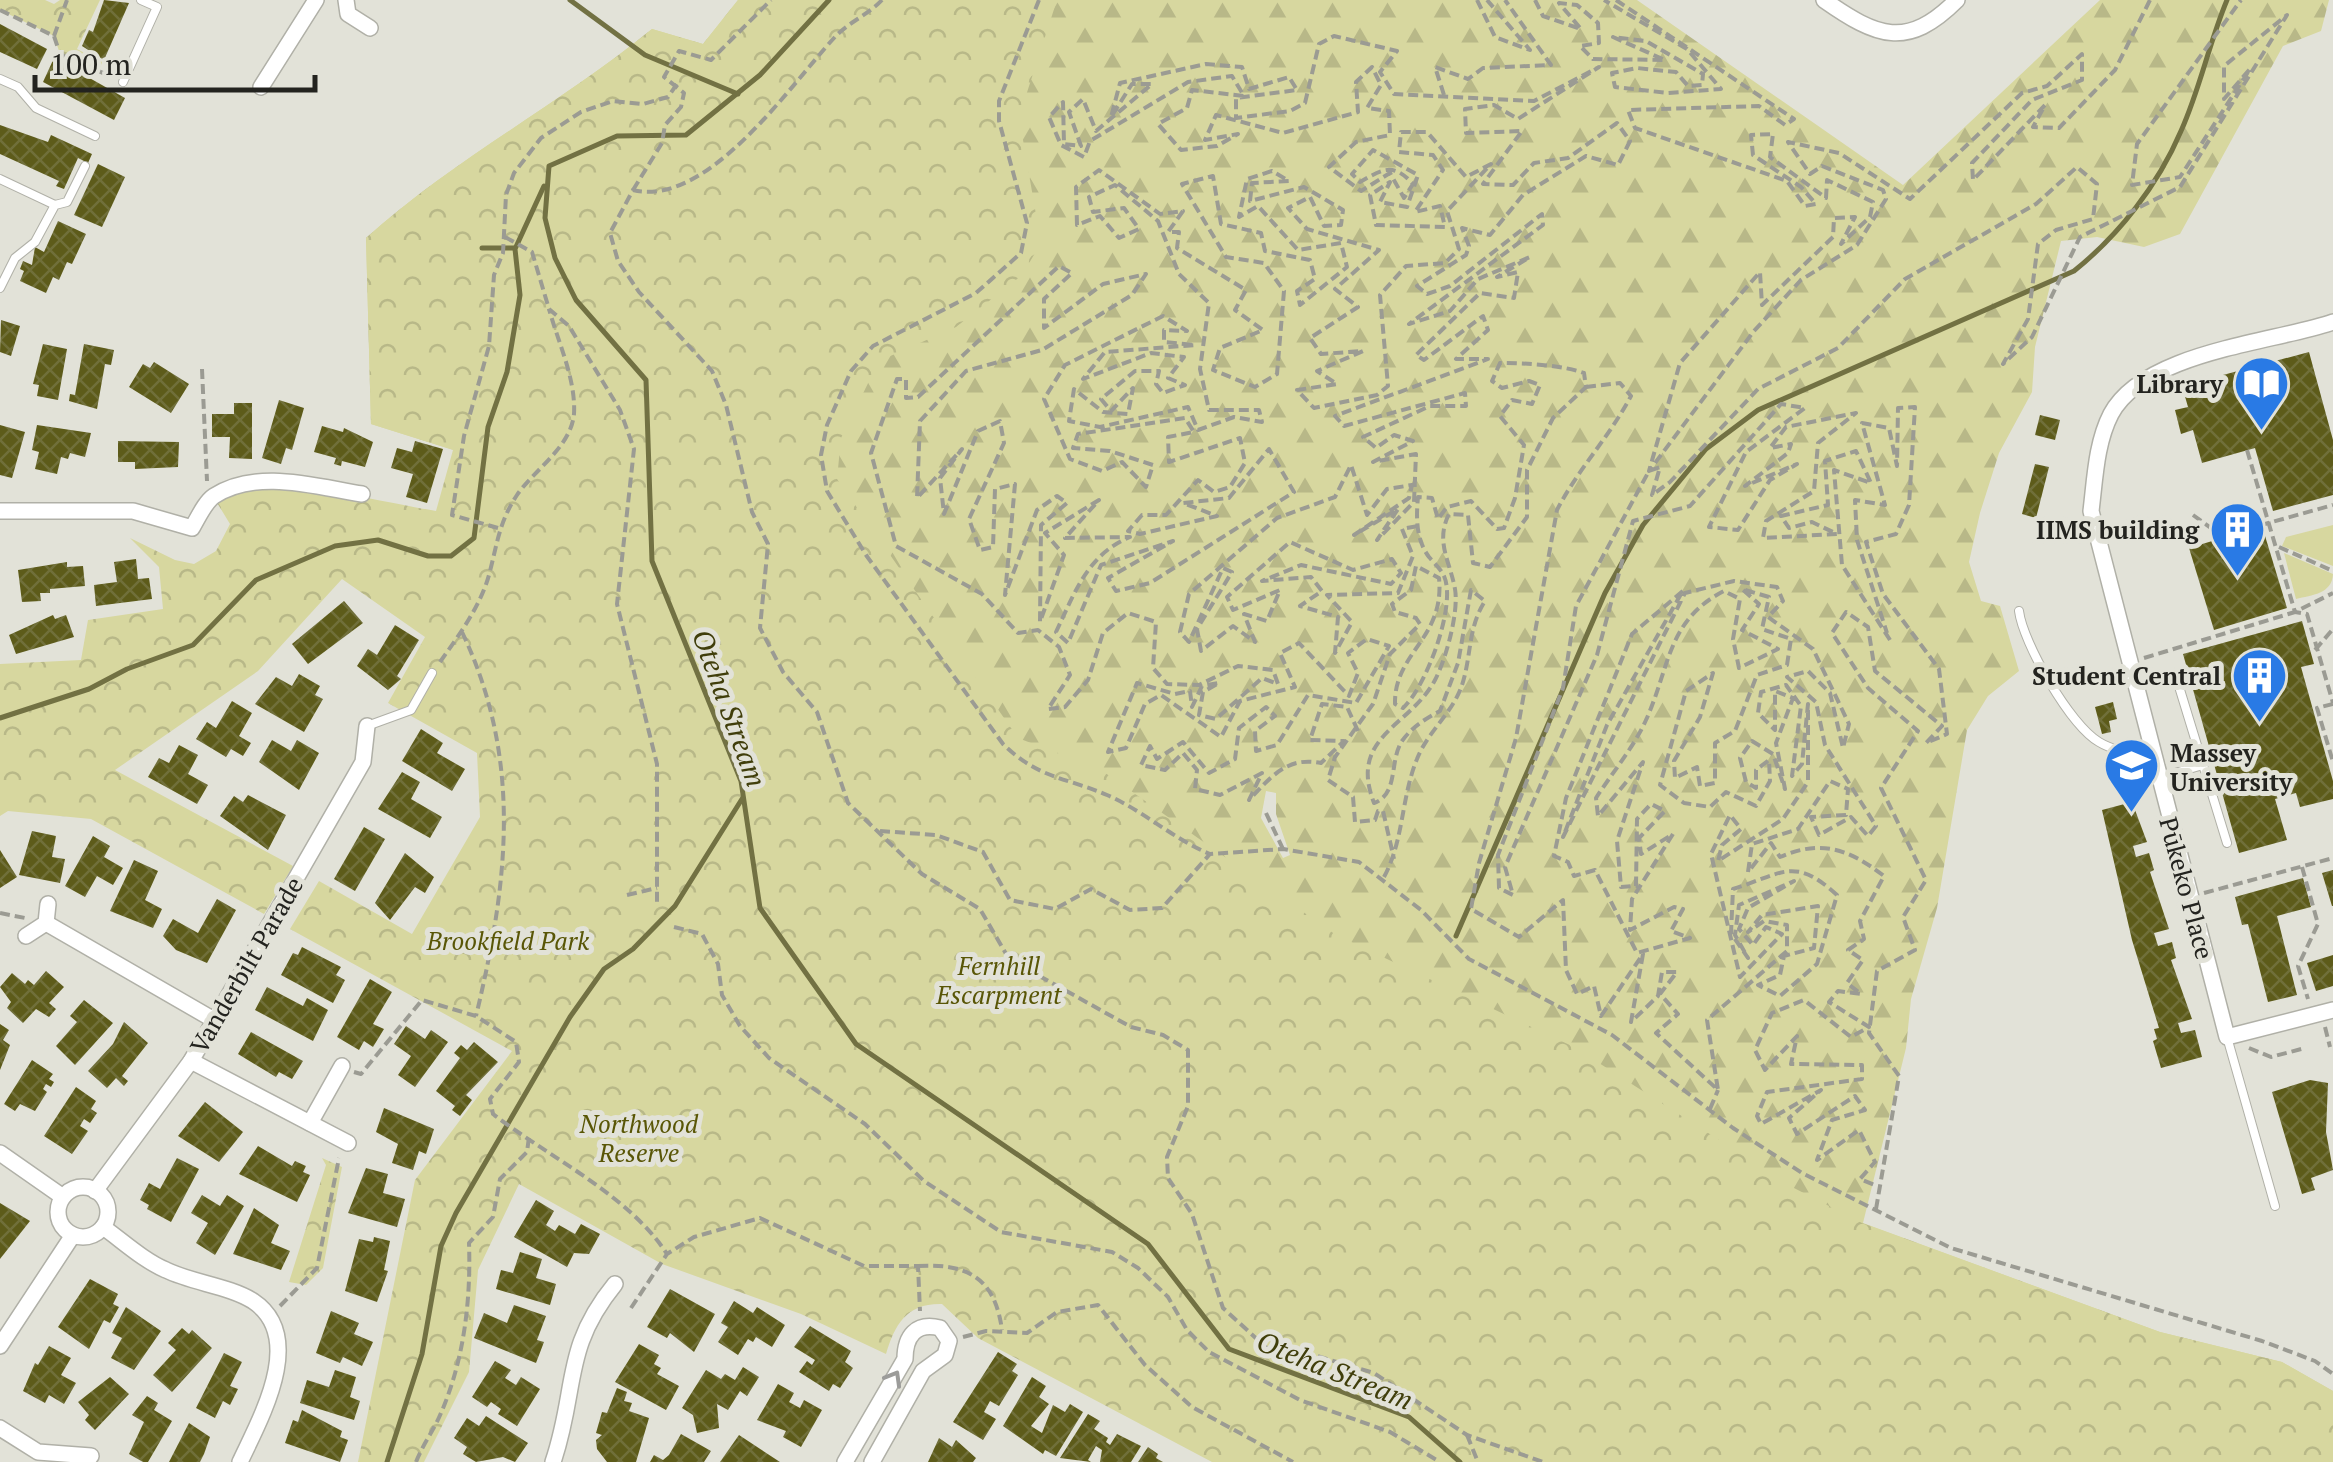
<svg xmlns="http://www.w3.org/2000/svg" width="2333" height="1462" font-family="'PT Serif',serif">
  <style>
    .grass { fill: #d7d79f }
    .forest { fill: url(#forest-firs); fill-rule: evenodd }
    .park { fill: url(#park-crowns) }
    .lines { fill: none; stroke-linecap: round; stroke-linejoin: round }
    .stream { stroke: #727143; stroke-width: 5 }
    .building { fill: url(#building-cross-hatch) }
    .service-casing { stroke: #b0b0a7; stroke-width: 10 }
    .minor-casing { stroke: #b0b0a7; stroke-width: 18 }
    .path { stroke: #9b9b93; stroke-width: 4; stroke-dasharray: 10 5; stroke-linecap: butt }
    .service { stroke: #fff; stroke-width: 8 }
    .minor { stroke: #fff; stroke-width: 15 }
    .oneway { stroke: #9c9c9a }
    .labels { text-anchor: middle; dominant-baseline: central; stroke-width: 10; stroke-linejoin: round; paint-order: stroke }
    .poi-label { font-size: 25px; font-weight: bold; fill: #23231f; stroke: #e2e2d8; text-anchor: end }
    .street-label { font-size: 25px; fill: #23231f; stroke: #e2e2d8 }
    .park-label { font-size: 25px; font-style: italic; fill: #595606; stroke: #e2e2d8 }
    .water-label { font-size: 28px; font-style: italic; fill: #403e0b; stroke: #e2e2d8 }
  </style>
  <defs>
    <pattern id="forest-firs" width="22" height="20" patternUnits="userSpaceOnUse" patternTransform="scale(2.5)"><rect width="22" height="20" fill="#d7d79f"/><path d="M5 1l3.5 6h-7zM16 11l3.5 6h-7z" fill="#b8b888"/></pattern>
    <pattern id="park-crowns" width="20" height="18" patternUnits="userSpaceOnUse" patternTransform="scale(2.5)"><rect width="20" height="18" fill="#d7d79f"/><path d="M2 6a3 3 0 1 1 6 0M12 15a3 3 0 1 1 6 0" fill="none" stroke="#b8b888"/></pattern>
    <pattern id="building-cross-hatch" width="8" height="8" patternUnits="userSpaceOnUse" patternTransform="scale(2.5)"><rect width="8" height="8" fill="#5d5b1a"/><path d="M0 0l8 8M0 8l8-8" fill="none" stroke="#706f3a"/></pattern>
  </defs>
  <rect width="100%" height="100%" fill="#e2e2d8"/>
  <g class="grass">
    <polygon points="2333,525 2333,566 2282,546 2286,537"/>
    <path d="M2284,553L2333,574C2332,594 2312,595 2296,599Z"/>
  </g>
  <path class="forest" d="M738,0H1637L1903,185L2100,0H2329L2321,31L2283,46L2180,234L2144,247L2097,237L2061,241L2035,347L2032,392L1999,453L1980,513L1969,562L1981,601L2000,606L2019,671L1988,696L1967,730L1937,908L1911,999L1906,1048L1863,1223L2160,1332L2282,1362L2333,1391V1462L582,984L454,450L371,424L366,238C454,159 560,104 652,29L703,44ZM1266,791L1276,793V814L1290,855L1283,858L1261,818Z"/>
  <g class="park">
    <polygon points="0,0 45,0 54,4 60,0 100,0 77,49 102,62 99,71 60,54 54,36 0,10"/>
    <path d="M738,0H1057L1019,117L1041,243L1022,275L956,327L879,361L841,438L837,479L1018,738L1101,770L1336,935L1574,1047L1794,1188L1862,1223L2160,1332L2282,1362L2333,1391V1462H1212L978,1338L942,1304C907,1303 895,1324 886,1354L801,1314L662,1264L519,1184L478,1270L469,1372L424,1462H358L415,1180L512,1051L290,929L319,881L412,934L480,817L477,753L388,703L425,637L342,579L258,671L115,770L293,866L264,914L91,819L8,811L0,816V664L81,660L88,620L163,609L159,567L130,538L175,560L194,564L216,551L230,524L216,501C264,471 382,502 436,511L453,450L371,424L366,238C454,159 560,104 652,29L703,44Z"/>
    <polygon points="322,1158 342,1167 323,1268 306,1285 289,1282 326,1165"/>
  </g>
  <g class="lines">
    <g class="stream">
      <polyline points="570,0 645,55 738,94"/>
      <polyline points="829,0 760,75 686,135 617,136 549,166 545,218 555,258 576,300 646,380 652,561 741,781 760,908 856,1044 1148,1244 1229,1349 1409,1417 1460,1462"/>
      <polyline points="482,248 514,248"/>
      <polyline points="0,718 89,689 127,669 193,645 256,580 335,546 378,540 428,556 451,556 474,538 488,427 507,372 520,295 515,249 544,186"/>
      <path d="M1456,936L1605,593L1643,525L1706,449L1758,410L2074,271C2119,235 2158,185 2181,131C2200,89 2209,43 2227,0"/>
      <polyline points="387,1462 422,1354 441,1246 456,1213 570,1017 604,969 633,949 675,906 742,799"/>
    </g>
  </g>
  <g class="building">
    <polygon points="104,0 129,3 104,60 82,46 89,30 93,32"/>
    <polygon points="0,24 47,49 37,69 0,52"/>
    <polygon points="54,58 125,98 114,120 43,82"/>
    <polygon points="0,125 48,142 51,135 92,154 88,163 78,158 64,189 56,186 59,181 0,154"/>
    <polygon points="98,164 125,177 102,227 74,215"/>
    <polygon points="58,221 86,234 72,264 67,262 59,280 53,277 46,293 20,281 24,271 20,269 23,261 32,265 35,247 44,252"/>
    <polygon points="1,320 20,326 11,356 0,352"/>
    <polygon points="43,344 67,349 58,400 37,396 39,385 33,384"/>
    <polygon points="84,344 114,350 111,365 105,364 97,409 69,401 70,394 75,395"/>
    <polygon points="2309,352 2333,440 2333,495 2273,511 2255,448 2202,463 2193,430 2181,434 2175,410 2188,407 2182,386"/>
    <polygon points="154,362 189,384 171,413 129,387 143,364 150,368"/>
    <polygon points="279,400 304,408 292,450 286,448 281,464 262,458"/>
    <polygon points="234,403 252,403 252,459 229,458 230,437 212,437 212,414 234,414"/>
    <polygon points="2040,415 2060,420 2055,440 2035,435"/>
    <polygon points="0,425 25,432 12,478 0,475"/>
    <polygon points="37,425 91,433 85,457 70,453 68,459 61,457 57,474 35,469 39,452 32,450"/>
    <polygon points="322,426 343,432 344,428 373,442 365,467 342,461 341,466 334,464 336,458 314,452"/>
    <polygon points="118,441 179,442 178,467 135,469 135,462 118,462"/>
    <polygon points="415,441 443,449 427,503 406,497 413,474 391,468 397,448 412,452"/>
    <polygon points="2035,464 2049,467 2036,518 2022,514"/>
    <polygon points="2262,526 2287,608 2214,630 2189,548"/>
    <polygon points="136,559 138,579 149,578 152,599 96,606 94,585 117,582 114,562"/>
    <polygon points="67,562 67,567 83,566 85,586 50,589 50,593 40,593 41,601 22,602 18,570"/>
    <polygon points="344,601 363,623 308,664 292,644"/>
    <polygon points="53,615 55,619 66,615 74,637 16,654 9,635"/>
    <polygon points="2302,621 2314,664 2301,667 2333,781 2333,799 2300,807 2296,793 2275,799 2287,840 2239,853 2183,654"/>
    <polygon points="395,625 419,640 397,676 401,679 388,690 357,666 368,649 377,655"/>
    <polygon points="299,674 320,686 315,695 323,699 304,732 255,704 276,677 292,686"/>
    <polygon points="232,701 252,713 239,736 251,743 243,756 231,749 226,757 196,739 207,722 216,728"/>
    <polygon points="2113,702 2117,719 2109,721 2111,732 2102,734 2095,707"/>
    <polygon points="421,729 443,743 437,753 465,769 452,791 402,761"/>
    <polygon points="272,740 291,751 297,740 319,753 299,790 259,762"/>
    <polygon points="179,745 198,755 188,774 208,785 197,804 148,777 159,758 169,763"/>
    <polygon points="402,772 420,782 411,799 442,817 430,838 378,809"/>
    <polygon points="248,795 286,815 268,850 220,816 234,796 243,802"/>
    <polygon points="2132,802 2147,842 2133,846 2136,857 2149,853 2154,870 2150,872 2169,929 2154,933 2158,946 2172,942 2176,958 2171,960 2192,1019 2178,1023 2181,1033 2195,1030 2202,1057 2161,1068 2153,1041 2157,1039 2154,1029 2159,1028 2132,940 2102,810"/>
    <polygon points="364,827 385,839 355,891 334,879"/>
    <polygon points="32,831 56,836 52,857 65,859 60,883 19,875"/>
    <polygon points="93,836 110,846 104,857 123,868 113,885 97,876 85,897 65,886"/>
    <polygon points="0,850 17,877 0,888"/>
    <polygon points="405,853 434,877 425,893 415,887 390,920 375,903"/>
    <polygon points="134,860 158,871 145,900 162,909 153,928 110,911"/>
    <polygon points="2333,870 2333,906 2332,906 2322,873"/>
    <polygon points="2303,878 2311,907 2277,916 2297,995 2268,1002 2248,924 2242,925 2235,897"/>
    <polygon points="217,899 236,910 207,963 176,950 163,936 173,919 198,933"/>
    <polygon points="302,947 341,967 336,975 345,980 333,1003 281,975 293,953 298,955"/>
    <polygon points="2333,955 2333,986 2316,991 2307,963"/>
    <polygon points="46,971 64,987 49,1003 56,1009 49,1017 36,1009 23,1023 7,1008 11,1002 0,987 12,973 25,984 28,980 34,985"/>
    <polygon points="370,979 392,992 373,1024 384,1029 373,1047 364,1041 359,1050 337,1037"/>
    <polygon points="267,987 303,1006 307,998 328,1010 313,1041 255,1010"/>
    <polygon points="84,1000 113,1023 75,1065 56,1046 77,1022 70,1016"/>
    <polygon points="124,1022 148,1043 122,1076 128,1081 124,1086 116,1078 107,1088 88,1071 113,1044"/>
    <polygon points="0,1024 9,1030 3,1040 10,1045 0,1070"/>
    <polygon points="406,1026 425,1039 431,1030 448,1042 415,1087 398,1075 411,1056 394,1044"/>
    <polygon points="251,1032 303,1061 292,1079 279,1072 276,1077 238,1054"/>
    <polygon points="474,1042 498,1062 466,1095 472,1100 460,1116 452,1110 455,1106 436,1091 460,1058 454,1053 461,1045 467,1050"/>
    <polygon points="32,1060 53,1074 49,1079 54,1082 51,1087 46,1084 43,1089 47,1092 35,1111 20,1104 15,1111 4,1104"/>
    <polygon points="2310,1080 2328,1083 2326,1132 2333,1170 2311,1178 2315,1190 2302,1194 2272,1092"/>
    <polygon points="76,1087 96,1101 91,1109 97,1113 90,1123 84,1119 80,1126 88,1131 72,1154 44,1136"/>
    <polygon points="205,1102 243,1132 219,1162 178,1136"/>
    <polygon points="384,1108 434,1129 426,1154 419,1151 413,1170 392,1163 398,1144 376,1132"/>
    <polygon points="258,1146 292,1166 295,1161 306,1166 303,1172 310,1175 297,1202 239,1174"/>
    <polygon points="177,1158 199,1169 171,1222 147,1209 149,1205 140,1200 149,1183 160,1189"/>
    <polygon points="366,1168 388,1174 383,1193 405,1199 397,1227 348,1213"/>
    <polygon points="202,1195 220,1206 227,1195 244,1206 215,1255 196,1243 208,1223 191,1213"/>
    <polygon points="536,1200 554,1211 546,1225 555,1231 559,1225 575,1234 581,1224 600,1234 589,1254 574,1253 567,1267 514,1237"/>
    <polygon points="0,1203 30,1221 0,1259"/>
    <polygon points="254,1208 279,1225 271,1243 290,1251 281,1270 233,1254"/>
    <polygon points="374,1237 390,1241 384,1270 388,1271 377,1302 345,1291 359,1239 373,1242"/>
    <polygon points="520,1252 542,1259 536,1278 556,1284 550,1305 496,1289 501,1270 513,1273"/>
    <polygon points="90,1279 118,1294 113,1304 119,1307 110,1323 104,1320 89,1349 58,1327"/>
    <polygon points="670,1289 715,1314 694,1352 670,1333 667,1338 647,1327"/>
    <polygon points="734,1301 753,1313 757,1307 785,1325 772,1347 756,1337 753,1342 748,1339 738,1355 718,1342 728,1327 721,1323"/>
    <polygon points="514,1305 546,1316 537,1340 544,1342 536,1363 474,1338 484,1313 507,1323"/>
    <polygon points="126,1307 161,1331 134,1370 111,1358 122,1338 112,1333"/>
    <polygon points="331,1311 359,1323 354,1334 373,1342 362,1366 343,1357 340,1363 316,1353"/>
    <polygon points="810,1326 851,1351 845,1362 853,1368 840,1388 833,1384 829,1391 799,1372 807,1361 812,1365 815,1360 794,1347"/>
    <polygon points="182,1328 189,1334 192,1330 212,1348 172,1392 153,1375 176,1350 168,1343"/>
    <polygon points="639,1344 659,1355 654,1364 661,1368 657,1374 679,1386 666,1410 615,1382"/>
    <polygon points="49,1346 71,1358 61,1375 76,1383 64,1404 49,1395 45,1403 23,1391 35,1363 38,1365"/>
    <polygon points="998,1352 1017,1364 1012,1371 1018,1375 999,1406 990,1401 984,1412 996,1419 983,1440 953,1422"/>
    <polygon points="224,1353 242,1362 230,1386 238,1389 230,1405 223,1401 215,1418 196,1408"/>
    <polygon points="495,1361 511,1370 505,1378 516,1385 521,1377 540,1389 517,1426 498,1414 501,1409 491,1402 487,1407 472,1397"/>
    <polygon points="743,1367 759,1377 747,1396 740,1391 728,1410 717,1404 719,1428 697,1433 693,1415 682,1408 706,1370 721,1379 725,1374 735,1380"/>
    <polygon points="335,1370 356,1377 350,1397 360,1401 354,1420 300,1403 307,1380 329,1387"/>
    <polygon points="110,1377 129,1394 95,1430 85,1420 89,1415 78,1402"/>
    <polygon points="1032,1377 1046,1386 1039,1397 1049,1404 1031,1426 1042,1433 1053,1405 1065,1412 1070,1404 1083,1412 1056,1456 1045,1450 1043,1454 1003,1426"/>
    <polygon points="778,1384 794,1393 789,1402 800,1408 804,1400 822,1410 801,1447 783,1437 786,1431 757,1420"/>
    <polygon points="617,1388 627,1392 624,1401 632,1403 629,1411 649,1418 636,1462 607,1462 597,1449 596,1440 602,1435 596,1433 602,1412 607,1413"/>
    <polygon points="147,1396 158,1403 154,1410 172,1421 148,1462 143,1462 129,1454 144,1422 132,1415"/>
    <polygon points="302,1410 342,1431 340,1437 348,1440 340,1462 285,1443 293,1420 298,1422"/>
    <polygon points="1088,1414 1100,1421 1094,1429 1108,1438 1106,1442 1110,1445 1117,1434 1141,1446 1131,1462 1100,1462 1102,1450 1096,1446 1088,1460 1091,1462 1060,1458"/>
    <polygon points="486,1416 528,1443 515,1462 503,1457 476,1462 463,1454 467,1447 454,1438 467,1418 479,1426"/>
    <polygon points="189,1423 210,1437 204,1454 200,1462 169,1462"/>
    <polygon points="681,1434 711,1451 704,1462 650,1462 654,1455 663,1460 669,1455"/>
    <polygon points="739,1435 780,1462 720,1462"/>
    <polygon points="939,1438 952,1447 956,1440 976,1458 973,1462 928,1462"/>
    <polygon points="1148,1447 1158,1454 1156,1458 1163,1462 1138,1462"/>
  </g>
  <g class="lines">
    <defs>
      <g id="service">
        <polyline points="0,79 18,87 36,108 95,136"/>
        <polyline points="123,82 157,7 141,0"/>
        <polyline points="0,179 55,205"/>
        <polyline points="0,288 15,258 35,242 55,205 67,202 85,166"/>
        <path d="M2019,611C2023,643 2070,725 2099,742C2114,751 2134,754 2151,758"/>
        <polyline points="2177,680 2227,843"/>
        <polyline points="367,726 411,710 432,673"/>
        <polyline points="2161,777 2203,765"/>
        <polyline points="2227,1037 2275,1206"/>
      </g>
      <g id="minor">
        <polyline points="346,0 348,14 370,28"/>
        <path d="M1824,0C1877,37 1907,50 1957,0"/>
        <polyline points="261,87 316,0"/>
        <path d="M2333,322C2271,343 2144,352 2111,414C2096,443 2095,479 2091,511L2227,1037L2333,1010"/>
        <path d="M0,511H133L192,528C198,518 205,502 214,496C257,468 317,487 362,494"/>
        <polyline points="46,923 214,1020"/>
        <polyline points="26,936 46,923 48,904"/>
        <polyline points="191,1061 348,1143"/>
        <polyline points="310,1123 342,1066"/>
        <polyline points="0,1153 63,1197"/>
        <circle cx="83" cy="1212" r="25"/>
        <polyline points="95,1191 191,1061 363,762 367,726"/>
        <path d="M103,1227C124,1242 143,1260 166,1270C193,1283 229,1286 253,1301C307,1337 260,1419 240,1462"/>
        <polyline points="0,1346 73,1235"/>
        <polyline points="0,1428 38,1452 91,1456"/>
        <path d="M553,1462C578,1388 562,1349 615,1284"/>
        <path d="M845,1462L905,1359C905,1336 916,1322 940,1328L949,1341L945,1355L923,1371L872,1462"/>
      </g>
    </defs>
    <use href="#service" class="service-casing"/>
    <use href="#minor" class="minor-casing"/>
    <g class="path">
      <path d="M882,0C868,15 847,23 834,38C789,87 707,208 633,190L610,233L618,261L639,292L712,371L726,405L752,512L768,544L760,628L783,672L817,712L848,803L922,874L980,909L1009,959L1131,1027L1163,1035L1188,1050V1106L1167,1157L1168,1178L1192,1214L1223,1308L1270,1351L1280,1356L1307,1353L1374,1373L1467,1435L1543,1462"/>
      <path d="M1039,0L999,101V121L1027,223L1021,253L976,293L873,346L851,371L827,425L821,455L827,491L866,555L1003,744C1039,779 1065,777 1107,795C1144,811 1173,839 1210,854"/>
      <polyline points="1477,0 1495,37 1530,50 1487,0"/>
      <polyline points="1535,0 1543,16 1581,29 1559,3 1577,5 1598,23 1599,43 1580,46 1593,59 1665,60 1613,37 1646,41 1703,74 1702,85 1688,86 1676,72 1637,68 1612,73 1615,87 1668,93 1721,89 1687,49 1604,0"/>
      <polyline points="1616,0 1794,119 1785,125 1759,106 1628,110 1635,128 1787,181 1805,206 1816,204 1801,187 1753,155 1751,135 1773,134 1770,157 1826,198 1827,180 1873,202 1870,217 1841,244 1855,217 1834,218 1833,237 1762,305 1760,272 1680,363 1649,471 1754,331 1801,280 1857,245 1886,199 1883,190 1822,166 1810,174 1788,142 1839,153 1910,199 2022,93 2047,86 2082,54 2082,80 2032,100 1972,163 1973,180 2045,105 2033,127 2059,128 2115,70 2150,0"/>
      <polyline points="0,10 54,36 60,54 112,77"/>
      <polyline points="54,36 67,0"/>
      <polyline points="1444,95 1435,67 1468,79 1483,68 1551,65 1505,0"/>
      <polyline points="633,190 662,143 665,125 681,107 684,93 664,77 679,51 711,60 771,0"/>
      <polyline points="505,237 532,252 549,309 569,326 620,410 634,449 617,604 657,764 657,906"/>
      <polyline points="202,369 207,481"/>
      <path d="M1586,387L1620,383L1631,396C1608,439 1578,469 1557,510L1516,738L1479,863L1471,909L1519,937L1563,900L1566,970L1577,994L1594,986L1601,1016L1643,954L1631,1022L1658,996L1662,972H1677L1660,994L1678,1014L1656,1033L1718,1090L1707,1020L1787,951V925L1764,921L1748,932L1762,915L1818,906L1814,948L1784,956L1780,975L1758,985L1780,996L1817,964L1837,895C1794,856 1784,873 1733,889L1731,933L1748,958L1735,935L1739,905L1794,881L1748,908L1739,929L1753,945L1766,927L1782,934L1740,977L1711,854L1730,815L1741,829L1722,845L1718,861L1783,819L1808,782V704L1802,764L1792,776L1801,706L1786,685L1761,692L1758,713L1775,730V691L1793,698L1776,743L1785,789L1773,754L1752,741L1740,758L1746,782L1756,788V770L1769,760L1770,781L1756,806L1726,792L1710,807L1684,803L1660,785L1686,691L1713,673L1700,717L1674,761L1675,778L1697,767L1700,786L1715,783V743L1735,731L1757,675L1787,665L1791,639L1762,629L1769,597L1742,589L1759,604L1742,630L1778,649L1739,668L1733,639L1740,599L1724,591C1667,620 1670,667 1646,720C1634,747 1612,773 1596,798L1598,816L1643,762L1617,841L1621,887L1636,886L1637,819L1651,804L1665,811L1639,838L1641,854L1673,834L1632,899L1630,930L1674,907L1683,909L1671,931L1690,938L1637,953L1595,870L1574,876L1568,862L1554,856L1566,798L1632,634L1684,590"/>
      <polyline points="2247,450 2295,612 2307,614 2333,703"/>
      <polyline points="2193,515 2222,536 2333,505"/>
      <polyline points="498,528 452,515 464,436 489,346 494,275 503,253 506,195 514,173 541,138 581,112 613,101 643,104 668,97 677,84"/>
      <polyline points="2279,547 2333,571"/>
      <path d="M1681,594L1607,725L1563,837L1685,593L1734,581L1777,587L1783,601L1768,617L1813,649L1849,724L1843,748L1830,693L1808,671L1787,677L1816,702L1825,745L1876,826L1868,836L1851,817L1819,835L1811,817L1846,815L1848,789L1830,781L1798,829L1752,844L1748,872L1771,843L1780,857C1821,839 1849,849 1884,876L1860,921L1864,939L1848,950L1863,960L1847,983L1861,994L1838,991L1829,1002L1869,1027L1851,1037L1804,1000L1772,1013L1755,1050L1765,1070L1797,1036L1791,1064L1862,1065V1079L1767,1092L1757,1116L1761,1124L1821,1090L1789,1118L1797,1134L1855,1096L1865,1110L1832,1120L1817,1160L1859,1130L1875,1162L1860,1179L1877,1186"/>
      <path d="M462,632C523,760 508,883 476,1016"/>
      <polyline points="1890,640 1842,565 1834,470 1871,483 1856,451 1825,461 1828,505 1781,516 1789,528 1812,522 1837,534 1763,538 1766,521 1814,491 1818,443 1856,413 1786,427 1770,448 1791,444 1788,453 1745,486 1797,464 1770,480 1738,530 1709,527 1746,452 1805,408 1781,404 1690,506 1633,521 1597,655 1505,867 1513,895 1499,888 1498,855 1563,688 1576,606 1649,471 1660,467 1652,495 1670,482 1758,389 1838,348 1905,279 2036,204 2077,167 2097,184 2093,219 2056,230 2038,244 2028,319 2003,364 2032,337 2080,237 2180,187 2287,15 2224,66 2224,99 2250,69 2180,177 2132,185 2137,144 2241,0"/>
      <polyline points="2315,650 2333,629"/>
      <polyline points="2144,658 2295,612 2333,593"/>
      <path d="M440,662C459,635 480,607 489,575C497,545 499,522 517,495C534,470 571,447 574,414C576,379 558,342 549,309"/>
      <polyline points="2333,704 2317,708 2333,762"/>
      <path d="M1358,731L1347,707L1322,704L1310,740L1344,741L1321,763C1287,756 1271,777 1249,800L1262,773L1220,795L1195,789L1197,770L1183,753L1165,770L1141,765L1150,746L1157,759L1183,742L1209,773L1235,759L1239,728L1266,707L1275,716L1255,731L1256,751L1277,745L1308,695L1356,703L1389,646L1367,639L1348,653L1358,673L1349,696L1299,643L1280,653L1295,687L1240,701L1221,737L1161,695L1145,704L1126,748L1108,752L1137,683L1175,694L1190,691L1192,707L1202,686L1219,683L1203,692L1199,715L1216,719L1262,678L1278,684L1273,670L1238,666L1199,685L1167,684L1153,668L1156,622L1128,613L1103,633L1088,680L1065,707L1048,709L1070,675L1059,647L1038,630L1018,633L982,594L896,546L871,453L897,379H906V398L918,397L1059,266L1072,273L1044,299V328L1103,284L1146,274L1132,295L1042,350L966,371L920,421L917,498L962,449L940,478L944,514L978,431L1000,421L1004,443L969,519L980,550L993,547L995,489L1015,484L1005,595L1037,510L1057,496L1067,503L1041,525L1040,622L1064,555L1045,533L1099,500L1065,538L1130,537C1088,554 1075,592 1056,632L1068,643L1101,565L1173,541L1108,578L1116,591L1150,583L1294,492L1269,449L1229,498L1183,503L1217,516L1140,534L1128,531L1142,515H1166L1198,480L1214,492L1230,487L1245,463L1240,438L1169,462L1168,437L1194,432L1185,418L1078,434L1073,448L1110,451L1153,465L1146,487L1122,462L1102,471L1070,459L1044,399L1065,365L1163,316L1187,331L1164,330V342L1195,345L1105,352L1083,379L1151,353L1184,357L1168,378L1185,385L1163,393L1156,384L1159,371H1135L1101,399L1111,411L1133,388L1128,414L1103,412L1074,389L1069,421L1100,427L1188,407L1198,430L1234,417L1262,422L1259,410H1209L1200,369L1209,303L1179,274L1158,221L1115,185L1089,197L1093,212L1124,208L1139,229L1119,238L1100,216L1077,225L1076,187L1099,170L1160,214L1183,211L1168,232H1179L1177,248L1246,290L1235,310L1263,330L1220,348L1213,370L1255,387L1277,374L1284,291L1264,263L1226,257L1182,184L1213,176L1221,224L1261,233L1265,251L1310,260L1315,279L1297,291L1300,305L1347,267L1341,243L1298,250L1258,206L1239,217L1247,179L1272,171L1289,181L1252,183L1250,201L1304,187L1343,210L1341,225L1324,226L1310,197L1288,208L1307,229L1379,250L1335,289L1358,307L1310,338L1321,354L1363,351L1317,371L1337,384L1297,390L1314,408L1377,395L1388,386L1380,295L1406,266L1445,263L1459,249L1447,211L1491,164L1466,177L1427,132H1401L1399,152L1433,155L1443,170L1415,212L1440,206L1445,227L1376,225L1370,195L1390,182L1380,202L1407,207L1418,175L1373,150L1352,174L1360,182C1383,169 1393,162 1413,184L1404,198L1390,173L1361,191L1329,167L1356,142L1390,135L1389,111L1367,108L1381,85L1372,67L1356,82L1358,112L1283,133L1216,115L1205,140L1238,134L1217,146L1181,150L1158,124L1187,108L1192,90L1244,96L1232,76L1188,82L1090,141L1084,157L1061,145L1049,117L1063,102L1064,144L1081,146L1069,112L1083,99L1096,131L1152,84H1132L1111,117L1120,83L1206,64L1242,67L1249,89L1289,77L1297,90L1236,98V118L1290,111L1305,103L1319,44L1334,36L1397,51L1380,72L1394,94L1534,101L1599,67L1518,119L1494,105L1465,109L1466,133L1522,131L1483,184L1513,185L1534,163L1568,158L1617,123L1630,141L1618,165L1586,156L1523,195L1490,235L1462,228L1469,246L1466,255L1417,286L1427,294L1450,286L1542,214L1543,225L1409,324L1450,311L1478,279L1530,257L1497,277L1518,272L1514,298L1480,293L1416,355L1424,360L1483,316L1488,330L1456,359H1488L1335,416L1344,426L1465,393L1466,406H1430L1363,437L1376,448L1394,435L1413,441L1373,462L1416,454L1414,502L1377,540L1398,509L1354,535L1409,498L1412,485L1387,489L1367,515L1351,465L1335,497L1277,518L1189,594L1180,632L1189,642L1223,568L1232,572L1197,629L1201,651L1233,626L1255,642L1244,614L1267,621L1280,590L1233,610L1227,597L1290,542L1353,570L1392,559L1401,573L1391,584L1301,565L1262,581L1311,577L1322,591L1300,606L1338,617L1335,653L1352,622L1327,595L1398,593L1413,556L1402,529L1418,526"/>
      <polyline points="1266,813 1283,849"/>
      <polyline points="880,831 936,835 983,852 1010,900 1055,909 1091,889 1130,910 1162,908 1210,854 1283,849 1359,862 1421,910 1469,959 1612,1035 1733,1128 1802,1173 1951,1248 2262,1341 2315,1361 2333,1374"/>
      <polyline points="2302,867 2318,924 2298,966 2308,999"/>
      <path d="M1384,877C1404,840 1401,798 1417,759C1427,733 1451,714 1461,688C1472,657 1467,629 1485,601L1471,590L1458,663L1440,711C1425,719 1412,727 1402,741C1389,761 1399,794 1374,803C1348,736 1410,727 1435,680C1446,659 1459,612 1455,589C1450,561 1435,542 1449,514L1468,515L1473,563L1490,567L1527,517V470L1553,418L1586,387L1584,373C1562,365 1525,363 1500,363L1492,381L1502,388L1529,381L1540,385L1532,404L1512,400L1500,416L1524,445L1515,498L1504,528L1497,529L1471,501L1447,507L1438,519L1432,498L1418,497C1416,518 1416,540 1429,557C1434,563 1441,569 1444,576C1457,605 1426,687 1403,708L1395,704C1394,652 1445,639 1439,578L1416,566L1411,590L1392,604L1395,612L1416,618L1420,624L1390,654L1373,704L1335,757L1328,780L1353,797L1355,822L1375,820L1378,811H1383L1394,859"/>
      <polyline points="2204,893 2333,858"/>
      <polyline points="627,895 657,888"/>
      <polyline points="0,913 25,918"/>
      <polyline points="674,927 702,934 718,964 722,995 740,1026 769,1058 865,1124 924,1181 1001,1232 1112,1252 1138,1268 1168,1297 1187,1330 1209,1352 1300,1400 1390,1432 1440,1462"/>
      <polyline points="2325,1027 2330,1047"/>
      <polyline points="2249,1048 2271,1057 2305,1048"/>
      <path d="M354,1072L361,1074L422,1000L476,1016L516,1042L519,1062L490,1099L493,1114C547,1156 629,1195 667,1254"/>
      <polyline points="1710,1109 1718,1090"/>
      <polyline points="1876,1209 1899,1076 1869,1033 1877,971 1915,950 1903,917 1926,880 1881,788 1918,731 1868,688 1832,633 1846,612 1868,627 1875,671 1942,726 1926,743 1947,734 1939,669 1883,594 1866,542 1896,534 1909,505 1915,407 1898,408 1897,466 1889,428 1862,423 1885,505 1855,500 1857,540 1887,633"/>
      <path d="M918,1266C969,1263 995,1279 1002,1330"/>
      <polyline points="280,1306 317,1268 339,1158"/>
      <polyline points="631,1308 667,1254 694,1237 760,1218 864,1266 918,1266 920,1311"/>
      <polyline points="963,1337 986,1331 1027,1333 1057,1312 1098,1305 1145,1365 1192,1407 1293,1462"/>
      <polyline points="1467,1435 1478,1462"/>
      <path d="M416,1462C423,1444 434,1430 441,1413C464,1360 471,1300 469,1243L493,1217L500,1179L527,1152L529,1137"/>
    </g>
    <use href="#service" class="service"/>
    <use href="#minor" class="minor"/>
  </g>
  <defs><path id="oneway-chevron" d="M-2-3.5L2.5 0L-2 3.5" fill="none" stroke-width="1.6" stroke-linecap="round" stroke-linejoin="round" transform="scale(2.5)"/></defs>
  <use class="oneway" href="#oneway-chevron" transform="translate(894 1378) rotate(-60)"/>
  <defs>
    <symbol id="library-pin" viewBox="-11 -11 22 30"><path d="M0 17L-7.5 6A9.5 9.5 0 1 1 7.5 6Z" fill="#297ae5" stroke="#e2e2d8"/><path d="M-6-4Q-3-5.5-.7-3.5V5Q-3 3-6 4ZM6-4Q3-5.5 .7-3.5V5Q3 3 6 4Z" fill="#fff"/></symbol>
    <symbol id="building-pin" viewBox="-11 -11 22 30"><path d="M0 17L-7.5 6A9.5 9.5 0 1 1 7.5 6Z" fill="#297ae5" stroke="#e2e2d8"/><path d="M-4-6H4V6H1V3H-1V6H-4ZM-2.5-4.3h1.7v1.8h-1.7ZM.8-4.3h1.7v1.8H.8ZM-2.5-1h1.7V.8h-1.7ZM.8-1h1.7V.8H.8Z" fill="#fff"/></symbol>
    <symbol id="university-pin" viewBox="-11 -11 22 30"><path d="M0 17L-7.5 6A9.5 9.5 0 1 1 7.5 6Z" fill="#297ae5" stroke="#e2e2d8"/><path d="M0-5L7-2L0 1L-7-2ZM-4 1L0 2.5L4 1V4Q0 6-4 4Z" fill="#fff"/></symbol>
  </defs>
  <g fill-rule="evenodd">
    <use href="#library-pin" x="2230" y="352" width="63" height="86"/>
    <use href="#building-pin" x="2206" y="498" width="63" height="86"/>
    <use href="#building-pin" x="2228" y="644" width="63" height="86"/>
    <use href="#university-pin" x="2100" y="734" width="63" height="86"/>
  </g>
  <g class="labels">
    <g class="poi-label">
      <text x="2223" y="383">Library</text>
      <text x="2199" y="529">IIMS building</text>
      <text x="2221" y="675">Student Central</text>
      <text x="2170" y="752" text-anchor="start">Massey<tspan x="2170" dy="29">University</tspan></text>
    </g>
    <g class="street-label">
      <text transform="translate(2187 888) rotate(75)">Pūkeko Place</text>
      <text transform="translate(246 965) rotate(-60)">Vanderbilt Parade</text>
    </g>
    <g class="park-label">
      <text x="508" y="940">Brookfield Park</text>
      <text x="999" y="965">Fernhill<tspan x="999" dy="29">Escarpment</tspan></text>
      <text x="639" y="1123">Northwood<tspan x="639" dy="29">Reserve</tspan></text>
    </g>
    <g class="water-label">
      <text transform="translate(730 708) rotate(70)">Oteha Stream</text>
      <text transform="translate(1335 1370) rotate(22)">Oteha Stream</text>
    </g>
  </g>
  <path d="M35 75v15h280v-15" fill="none" stroke="#23231f" stroke-width="5"/>
  <text x="50" y="75" font-size="30" fill="#23231f" stroke="#e2e2d8" stroke-width="8" paint-order="stroke">100 m</text>
</svg>
